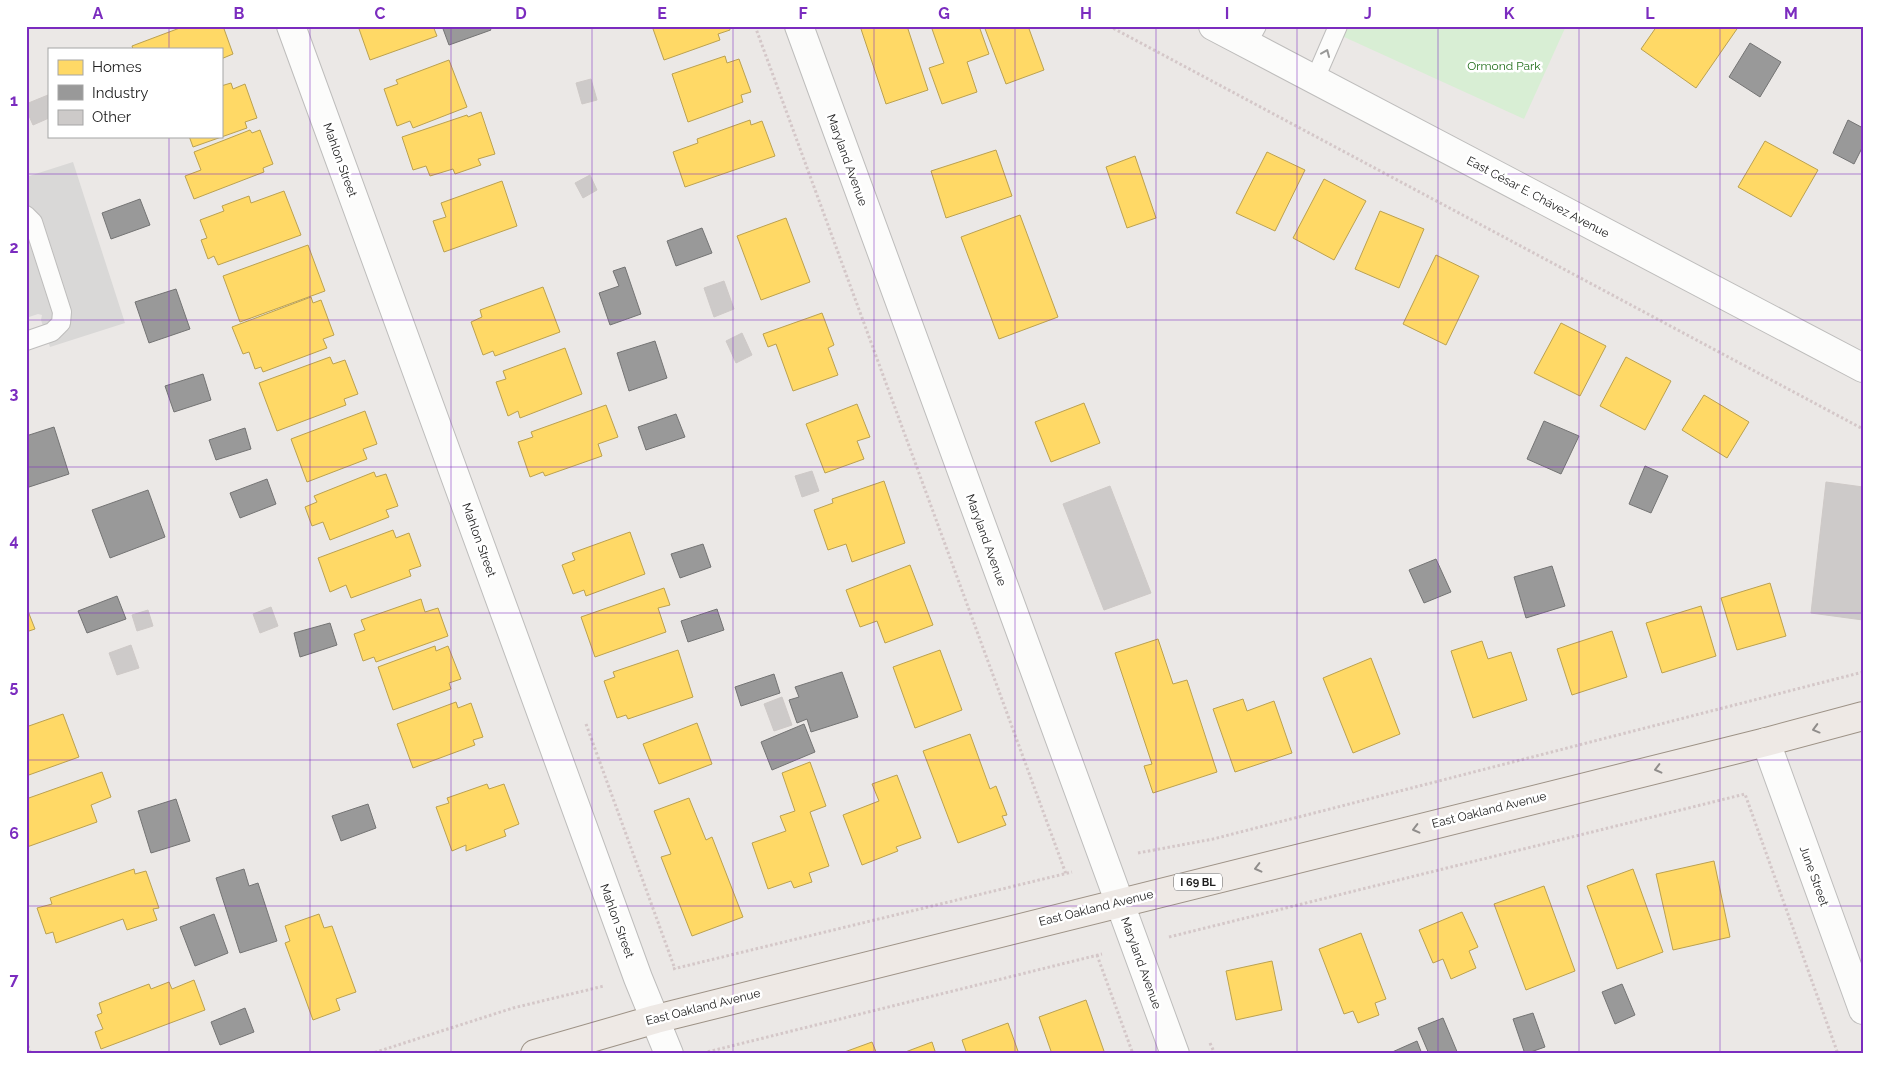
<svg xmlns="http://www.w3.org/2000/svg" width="1889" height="1080" font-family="Raleway,sans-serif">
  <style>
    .religious { fill: #d9d8d7 }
    .park { fill: #d8eed4 }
    .homes { fill: #ffd966; stroke: #bba150 }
    .industry { fill: #999; stroke: #747474 }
    .building { fill: #cdcac9; stroke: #cec9c7 }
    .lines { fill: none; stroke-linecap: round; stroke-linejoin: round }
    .service-casing { stroke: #bebdbc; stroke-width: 20 }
    .minor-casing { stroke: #bebdbc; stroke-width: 30 }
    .tertiary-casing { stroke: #bebdbc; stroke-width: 30 }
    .primary-casing { stroke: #9d9286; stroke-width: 30 }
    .path { stroke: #d4c7c8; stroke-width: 3; stroke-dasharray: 2.5 2.5; stroke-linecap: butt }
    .service { stroke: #fcfcfb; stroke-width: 18 }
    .minor { stroke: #fcfcfb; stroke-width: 28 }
    .tertiary { stroke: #fcfcfb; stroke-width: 28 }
    .primary { stroke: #eee9e5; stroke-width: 28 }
    .oneway { stroke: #989897 }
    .oneway2 { stroke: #908d8b }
    .grid { fill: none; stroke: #7b2cbf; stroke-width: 1; stroke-opacity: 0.55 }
    .labels { text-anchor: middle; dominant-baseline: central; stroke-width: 5; stroke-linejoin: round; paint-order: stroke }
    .shield { fill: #fff; stroke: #616161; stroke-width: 1 }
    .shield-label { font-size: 11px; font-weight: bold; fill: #1d1d1d }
    .park-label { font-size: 12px; fill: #1f6d18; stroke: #fff }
    .street-label { font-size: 12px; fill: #1d1d1d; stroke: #fff }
    .neatline { fill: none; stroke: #7b2cbf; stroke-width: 2 }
    .grid-label { font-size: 16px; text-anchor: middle; font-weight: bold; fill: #7b2cbf }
  </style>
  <rect width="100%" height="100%" fill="#ebe8e6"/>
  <polygon class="religious" points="73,162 125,323 50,347 41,320 42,315 38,314 26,318 26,177"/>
  <polygon class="park" points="1320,26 1566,26 1524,119"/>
  <g class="homes">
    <polygon points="185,26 223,26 233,54 221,59 221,49 133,49 132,46"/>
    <polygon points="358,26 433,26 437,36 370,60"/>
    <polygon points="652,26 729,26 730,30 718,34 720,40 664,60"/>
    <polygon points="860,26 907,26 928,90 886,104"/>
    <polygon points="931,26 979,26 989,54 967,62 977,92 942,104 929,68 944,63"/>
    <polygon points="984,26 1028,26 1044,70 1006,84"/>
    <polygon points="1657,26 1739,26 1696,88 1641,49"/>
    <polygon points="725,56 727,63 739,59 751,92 741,95 743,102 688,122 672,74"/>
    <polygon points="449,60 467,107 413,128 410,121 397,126 384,89 398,84 396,80"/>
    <polygon points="231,83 233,89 245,84 257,118 245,122 247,128 193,147 189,136 221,136 221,86"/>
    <polygon points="481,112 495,154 478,159 481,165 455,174 453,169 430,176 426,166 413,170 402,137 467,115 468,117"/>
    <polygon points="750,120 751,125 762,121 775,156 685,187 673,152 698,143 697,139"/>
    <polygon points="250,130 252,133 260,130 273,164 263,168 264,172 194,199 185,176 201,170 194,152"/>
    <polygon points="1765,141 1818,170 1791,217 1738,187"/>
    <polygon points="996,150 1012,196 946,218 931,171"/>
    <polygon points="1267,152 1305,170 1275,231 1236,213"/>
    <polygon points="1135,156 1156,218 1127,228 1106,167"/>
    <polygon points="1324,179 1366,201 1334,260 1293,238"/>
    <polygon points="502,181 517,226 444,252 433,221 446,217 441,203"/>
    <polygon points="284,191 301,235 218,265 214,256 208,259 201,240 207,238 200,220 224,211 222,206 249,196 251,203"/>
    <polygon points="1380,211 1424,229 1399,288 1355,269"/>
    <polygon points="1020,215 1058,317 999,339 961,237"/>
    <polygon points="786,218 810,282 761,300 737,236"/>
    <polygon points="308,245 325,291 240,322 223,276"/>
    <polygon points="1436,255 1479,276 1446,345 1403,324"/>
    <polygon points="543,287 560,332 495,356 493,351 483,355 471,322 482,317 480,310"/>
    <polygon points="311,297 313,303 321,300 334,335 323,339 327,348 263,372 261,367 255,369 249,352 243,354 232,327"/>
    <polygon points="822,313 834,345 828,348 838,375 793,391 776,344 768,347 763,334"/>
    <polygon points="1561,323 1606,346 1580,396 1534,373"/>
    <polygon points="565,348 582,394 520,418 518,411 508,416 496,382 506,379 503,371"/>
    <polygon points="330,357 333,364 345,360 358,394 344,399 346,405 277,431 259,383"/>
    <polygon points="1626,357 1671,381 1645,430 1600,406"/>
    <polygon points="1704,395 1749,422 1727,458 1682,430"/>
    <polygon points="1084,403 1100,443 1051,462 1035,422"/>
    <polygon points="857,404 870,437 857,441 864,459 825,473 806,424"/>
    <polygon points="606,405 618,437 598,444 602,456 545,476 543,472 530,477 518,442 533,437 531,432"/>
    <polygon points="365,411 377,444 363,449 367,459 307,482 291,439"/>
    <polygon points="374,472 376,477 386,474 398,506 386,510 389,517 330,540 323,522 312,526 305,507 317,502 314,496"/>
    <polygon points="884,481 905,543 852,562 846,544 828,550 814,510 833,503 832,499"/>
    <polygon points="393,530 396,538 409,533 421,566 409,570 411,576 351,598 346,585 330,592 318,558"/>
    <polygon points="630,532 645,574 586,596 584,590 573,594 562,565 575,560 572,553"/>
    <polygon points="910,565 933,625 885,643 877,621 860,627 846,590"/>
    <polygon points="1770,583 1786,636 1737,650 1721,598"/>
    <polygon points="664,588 670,605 658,608 666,632 595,657 581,617"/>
    <polygon points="421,599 425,612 438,608 448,636 376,662 374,657 363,661 354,634 365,630 361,620"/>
    <polygon points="26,606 35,629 26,632"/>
    <polygon points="1701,606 1716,656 1662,673 1646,623"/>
    <polygon points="1612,631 1627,677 1572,695 1557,649"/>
    <polygon points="1158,639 1173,684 1187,680 1217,772 1153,793 1144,766 1152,764 1115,653"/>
    <polygon points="1482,641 1488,659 1511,652 1527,700 1473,718 1451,651"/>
    <polygon points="435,646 436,651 448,646 461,679 449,683 451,689 393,710 378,667"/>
    <polygon points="678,650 693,697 628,719 626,715 617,718 604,681 615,677 613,672"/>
    <polygon points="940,650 962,710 915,728 893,667"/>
    <polygon points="1371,658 1400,734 1353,753 1323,678"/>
    <polygon points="1243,699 1247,711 1274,701 1292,753 1235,772 1213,709"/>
    <polygon points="456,702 458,708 471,703 483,737 473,740 475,745 413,768 397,724"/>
    <polygon points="63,714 79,757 26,776 26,727"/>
    <polygon points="697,723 712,764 659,784 643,744"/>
    <polygon points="970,734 990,789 996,786 1007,815 1002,816 1006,825 958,843 923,751"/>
    <polygon points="810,762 826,806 810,812 829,866 809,873 812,882 794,888 791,881 768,889 752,843 786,831 780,816 795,811 782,773"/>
    <polygon points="102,772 111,797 91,805 97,822 27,847 26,799"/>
    <polygon points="897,775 921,838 896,847 898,851 862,865 843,815 879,801 872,784"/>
    <polygon points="487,784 489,789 504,784 519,824 504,830 506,836 466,851 466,845 452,851 436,807 449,803 447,798"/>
    <polygon points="689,798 706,840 712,837 743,917 692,936 661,857 671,854 654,811"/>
    <polygon points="1714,861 1730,937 1673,950 1656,874"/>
    <polygon points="134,869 135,874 146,871 159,908 153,909 157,920 127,930 123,919 56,943 53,932 46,934 37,908 52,904 50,898"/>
    <polygon points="1633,869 1663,952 1617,969 1587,886"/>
    <polygon points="1544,886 1575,971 1526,990 1494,904"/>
    <polygon points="1462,912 1478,947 1469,951 1476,968 1451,979 1443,959 1433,963 1419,930"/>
    <polygon points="319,914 324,928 332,926 356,992 336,999 340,1010 313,1020 285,943 290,941 285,926"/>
    <polygon points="1361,933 1386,999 1375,1003 1379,1015 1358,1023 1353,1011 1344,1014 1319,949"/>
    <polygon points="1272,961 1282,1010 1236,1020 1226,971"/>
    <polygon points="194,980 205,1010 101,1049 95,1032 103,1029 97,1015 102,1013 99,1003 149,984 151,989 169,982 172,989"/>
    <polygon points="1086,1000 1105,1054 1052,1054 1039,1017"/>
    <polygon points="1008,1023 1019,1054 967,1054 962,1040"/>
    <polygon points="872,1042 877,1054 839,1054"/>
    <polygon points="932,1042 936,1054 900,1054"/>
  </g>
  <g class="industry">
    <polygon points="442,26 489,26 491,30 449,45"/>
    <polygon points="1750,43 1781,62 1760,97 1729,77"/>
    <polygon points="1848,120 1863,128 1863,146 1854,164 1833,153"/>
    <polygon points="140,199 150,225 111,239 102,213"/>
    <polygon points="702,228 712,253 676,266 667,241"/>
    <polygon points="625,267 641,314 610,325 599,293 619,286 613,271"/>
    <polygon points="176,289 190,329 149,343 135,302"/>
    <polygon points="655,341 667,378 629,391 617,353"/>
    <polygon points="203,374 211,400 174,412 165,386"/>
    <polygon points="676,414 685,437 646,450 638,427"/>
    <polygon points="1544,421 1579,436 1561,474 1527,459"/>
    <polygon points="54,427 69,474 26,488 26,436"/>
    <polygon points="245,428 251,449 216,460 209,440"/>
    <polygon points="1645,466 1668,476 1651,513 1629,504"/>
    <polygon points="267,479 276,504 240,518 230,493"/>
    <polygon points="148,490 165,537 110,558 92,510"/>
    <polygon points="703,544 711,567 680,578 671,554"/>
    <polygon points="1436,559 1451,592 1424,603 1409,570"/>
    <polygon points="1552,566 1565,606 1526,618 1514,577"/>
    <polygon points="117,596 126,619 87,633 78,611"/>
    <polygon points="717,609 724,630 688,642 681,621"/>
    <polygon points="330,623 337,645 300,657 294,633"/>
    <polygon points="842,672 858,717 811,732 807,719 797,723 789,700 799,697 795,687"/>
    <polygon points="774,674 780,693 741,706 735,687"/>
    <polygon points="804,724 815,752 772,770 761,742"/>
    <polygon points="176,799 190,841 151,853 138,811"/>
    <polygon points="368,804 376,828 341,841 332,816"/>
    <polygon points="244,869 249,886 258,883 277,941 240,953 216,878"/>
    <polygon points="214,914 228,953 195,966 180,927"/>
    <polygon points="1622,984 1635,1015 1615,1024 1602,992"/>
    <polygon points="245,1008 254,1032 220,1045 211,1022"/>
    <polygon points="1533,1013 1545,1047 1525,1054 1513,1019"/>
    <polygon points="1443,1018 1458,1054 1429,1054 1418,1028"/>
    <polygon points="1417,1041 1422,1054 1390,1054 1390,1053"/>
  </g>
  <g class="building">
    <polygon points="591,79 597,100 582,104 576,83"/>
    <polygon points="48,95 49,118 33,125 26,109 26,104"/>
    <polygon points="590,175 597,190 583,198 575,183"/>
    <polygon points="724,281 734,309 714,317 704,288"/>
    <polygon points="742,333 752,355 736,363 726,341"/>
    <polygon points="812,471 819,491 802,497 795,476"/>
    <polygon points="1826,482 1863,487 1863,620 1811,613"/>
    <polygon points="1110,486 1151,593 1104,610 1063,504"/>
    <polygon points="271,607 278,626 260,633 253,614"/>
    <polygon points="148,610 153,626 137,631 132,615"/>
    <polygon points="131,645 139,668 117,675 109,653"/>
    <polygon points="782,697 792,725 774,731 764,704"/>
  </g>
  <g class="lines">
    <defs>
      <g id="service">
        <polyline points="1247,44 1257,26"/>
        <polyline points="1315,79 1338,26"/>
        <polyline points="26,215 33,222 62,312 61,323 52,332 26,341"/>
      </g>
      <g id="minor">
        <polyline points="291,26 638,978 669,1054"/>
        <polyline points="799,26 1175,1054"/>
        <polyline points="1766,742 1863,1010"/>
      </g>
      <polyline id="tertiary" points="1213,26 1863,368"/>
      <polyline id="primary" points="535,1054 656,1019 1766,742 1863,716"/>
    </defs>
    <use href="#service" class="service-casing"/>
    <use href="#minor" class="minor-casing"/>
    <use href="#tertiary" class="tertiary-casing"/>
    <use href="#primary" class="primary-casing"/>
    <g class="path">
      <polyline points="755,26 1066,874"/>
      <polyline points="1109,26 1863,429"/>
      <polyline points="586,724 675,969"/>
      <polyline points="1138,853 1213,839 1863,672"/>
      <polyline points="1169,937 1745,794 1838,1054"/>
      <polyline points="1097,955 1133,1054"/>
      <polyline points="673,969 1072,872"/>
      <polyline points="26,1041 31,1054"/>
      <polyline points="1210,1043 1215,1054"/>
      <polyline points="703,1053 1102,954"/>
      <polyline points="370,1054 513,1008 604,986"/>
    </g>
    <use href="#service" class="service"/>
    <use href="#minor" class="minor"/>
    <use href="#tertiary" class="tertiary"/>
    <use href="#primary" class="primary"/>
  </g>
  <defs><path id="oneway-chevron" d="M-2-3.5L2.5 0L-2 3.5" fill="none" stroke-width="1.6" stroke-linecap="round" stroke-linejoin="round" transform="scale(1.25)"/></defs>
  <use class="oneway" href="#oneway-chevron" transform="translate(1326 53) rotate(-67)"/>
  <g class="oneway2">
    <use href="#oneway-chevron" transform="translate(1816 729) rotate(165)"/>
    <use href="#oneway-chevron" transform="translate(1658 769) rotate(166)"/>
    <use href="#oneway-chevron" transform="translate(1416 829) rotate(166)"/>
    <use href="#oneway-chevron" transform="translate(1258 868) rotate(166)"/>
  </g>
  <path class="grid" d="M169,26V49M310,26V1054M451,26V1054M592,26V1054M733,26V1054M874,26V1054M1015,26V1054M1156,26V1054M1297,26V1054M1438,26V1054M1579,26V1054M1720,26V1054M169,136V1054M26,174H1863M26,320H1863M26,467H1863M26,613H1863M26,760H1863M26,906H1863"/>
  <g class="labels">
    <rect class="shield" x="1174" y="873.5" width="48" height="17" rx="4"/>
    <g class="shield-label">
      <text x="1198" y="882">I 69 BL</text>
    </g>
    <g class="park-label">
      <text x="1504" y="66">Ormond Park</text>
    </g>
    <g class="street-label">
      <text transform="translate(340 160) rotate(70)">Mahlon Street</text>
      <text transform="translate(847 160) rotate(70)">Maryland Avenue</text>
      <text transform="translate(1538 197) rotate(28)">East César E. Chávez Avenue</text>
      <text transform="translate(479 540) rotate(70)">Mahlon Street</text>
      <text transform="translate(986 540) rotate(70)">Maryland Avenue</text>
      <text transform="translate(1489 810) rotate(-14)">East Oakland Avenue</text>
      <text transform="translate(1814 876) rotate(70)">June Street</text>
      <text transform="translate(1096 908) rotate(-14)">East Oakland Avenue</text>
      <text transform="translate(617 921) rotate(70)">Mahlon Street</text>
      <text transform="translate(1141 963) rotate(70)">Maryland Avenue</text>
      <text transform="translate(703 1007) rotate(-14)">East Oakland Avenue</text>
    </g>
  </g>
  <rect width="1889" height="1080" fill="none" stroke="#ffffff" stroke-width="55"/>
  <rect x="48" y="48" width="175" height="90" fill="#ffffff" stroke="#a5a5a5"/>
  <rect x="58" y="60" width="25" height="15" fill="#ffd966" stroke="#a5a5a5"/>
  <text x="92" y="72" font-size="15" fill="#1d1d1d">Homes</text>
  <rect x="58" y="85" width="25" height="15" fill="#999999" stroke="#a5a5a5"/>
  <text x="92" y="98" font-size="15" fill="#1d1d1d">Industry</text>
  <rect x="58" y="110" width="25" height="15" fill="#cdcac9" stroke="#a5a5a5"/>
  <text x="92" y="122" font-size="15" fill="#1d1d1d">Other</text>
  <rect x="28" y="28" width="1834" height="1024" class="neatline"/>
  <g class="grid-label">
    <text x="98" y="19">A</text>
    <text x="239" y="19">B</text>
    <text x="380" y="19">C</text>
    <text x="521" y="19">D</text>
    <text x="662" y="19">E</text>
    <text x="803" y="19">F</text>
    <text x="944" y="19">G</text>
    <text x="1086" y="19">H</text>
    <text x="1227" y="19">I</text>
    <text x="1368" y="19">J</text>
    <text x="1509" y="19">K</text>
    <text x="1650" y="19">L</text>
    <text x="1791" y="19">M</text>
    <text x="14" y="106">1</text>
    <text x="14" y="253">2</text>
    <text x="14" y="399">3</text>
    <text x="14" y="546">4</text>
    <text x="14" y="692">5</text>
    <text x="14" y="839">6</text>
    <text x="14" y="985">7</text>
  </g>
</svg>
